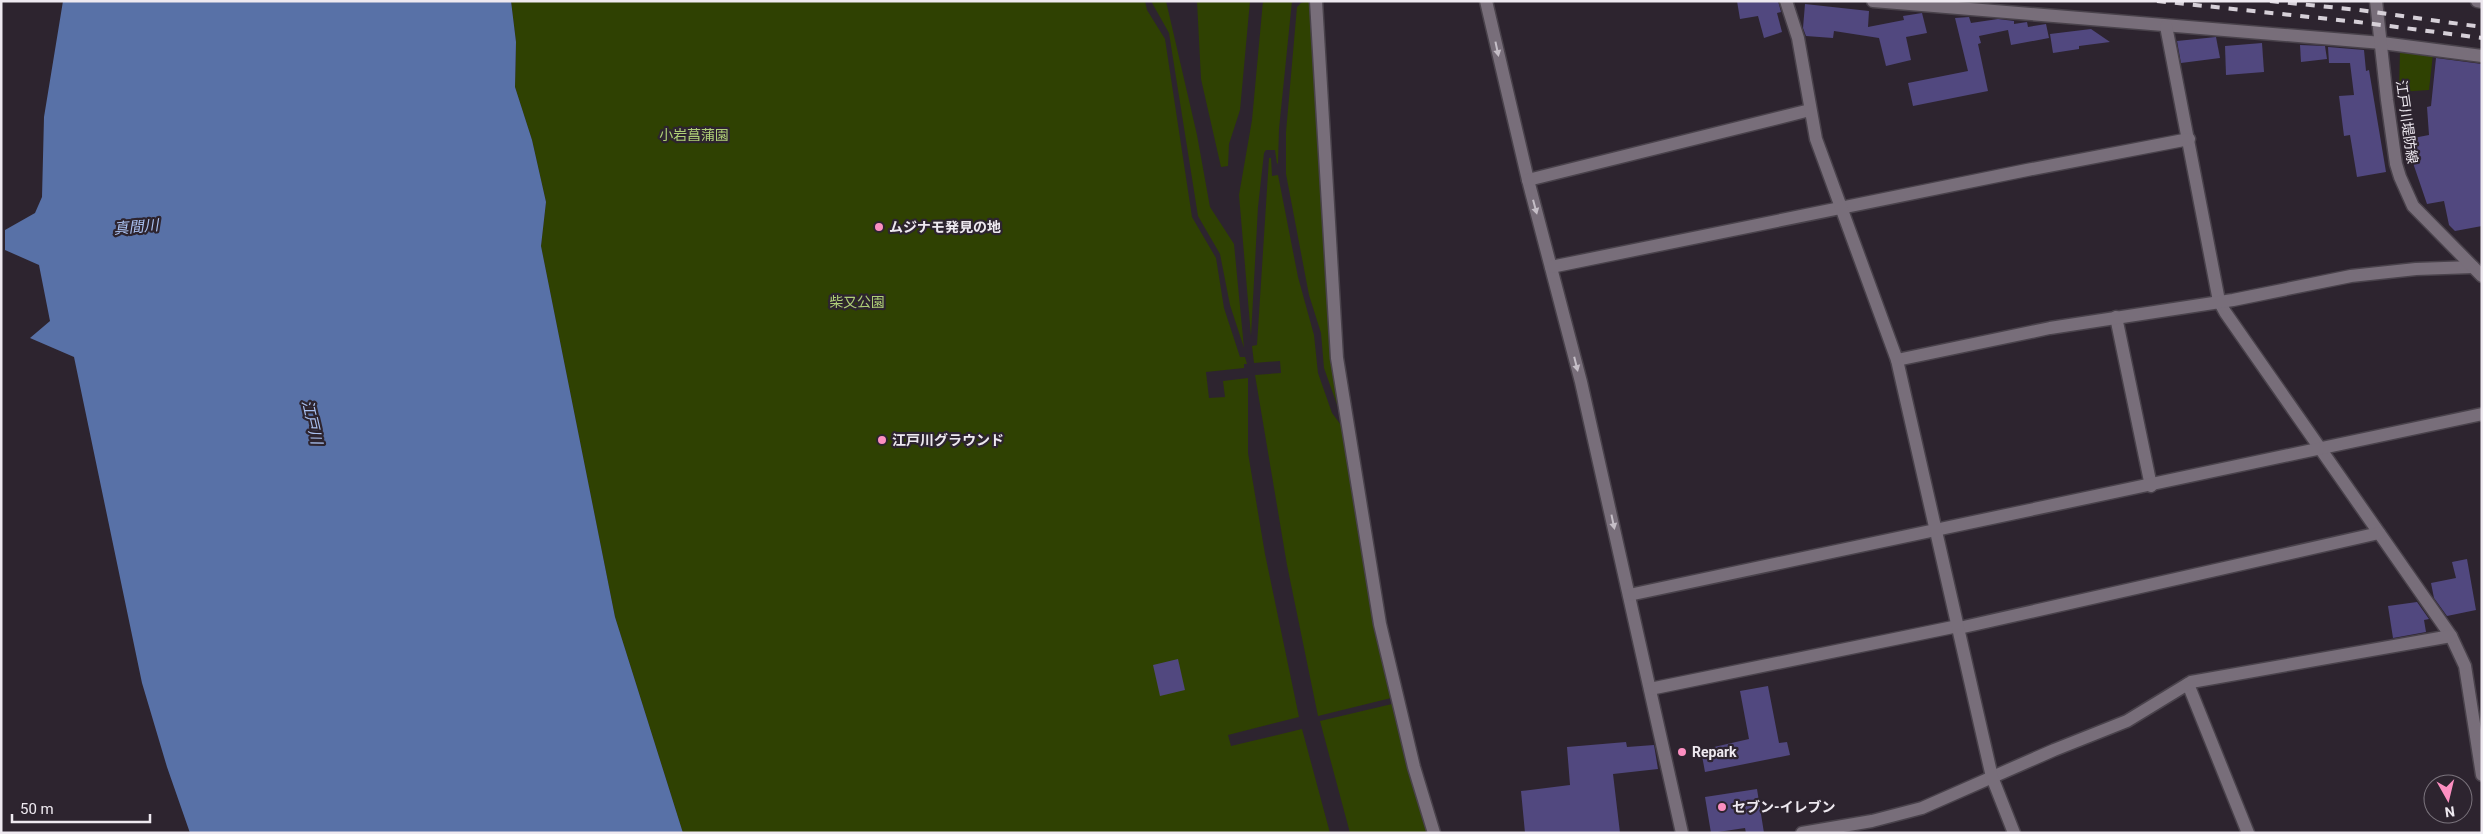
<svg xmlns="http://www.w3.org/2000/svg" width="2483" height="834" font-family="Roboto,'Noto Sans JP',sans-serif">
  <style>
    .green { fill: #2f4102 }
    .water { fill: #5871a7 }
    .building { fill: #51487f }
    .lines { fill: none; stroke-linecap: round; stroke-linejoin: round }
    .street-casing { stroke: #49424b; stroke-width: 15 }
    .secondary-casing { stroke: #49424b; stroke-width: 15 }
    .street { stroke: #786e7a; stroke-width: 12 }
    .secondary { stroke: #786e7a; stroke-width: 12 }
    .rail { stroke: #d6d0d8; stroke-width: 4; stroke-dasharray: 9 9; stroke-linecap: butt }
    .oneway { fill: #c5bec7 }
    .poi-dot { fill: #fc8fc1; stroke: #2d242f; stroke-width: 2 }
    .labels { text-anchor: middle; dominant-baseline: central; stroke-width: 4.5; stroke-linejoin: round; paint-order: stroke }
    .street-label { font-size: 14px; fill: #eee9f0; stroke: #2d242f }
    .park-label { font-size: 14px; fill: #afcf77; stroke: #2d242f }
    .poi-label { font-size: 14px; font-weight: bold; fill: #eee9f0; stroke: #2d242f; text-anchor: start }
    .water-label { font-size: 15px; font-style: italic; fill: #aac1f0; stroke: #2d242f }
  </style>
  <rect width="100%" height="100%" fill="#2d242f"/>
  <g class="green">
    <polygon points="511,1 1145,1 1147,10 1165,39 1192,217 1216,258 1224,308 1240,357 1245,357 1247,364 1244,364 1244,368 1206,372 1209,398 1225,397 1223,381 1248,378 1248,453 1265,554 1299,717 1228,735 1231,746 1302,729 1330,833 683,833 615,617 541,246 546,202 532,140 515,87 516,42"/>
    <polygon points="1151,1 1166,1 1197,135 1210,207 1234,244 1244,348 1230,305 1220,254 1198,216 1169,33"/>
    <polygon points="1197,1 1250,1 1240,110 1229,144 1228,166 1221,167 1201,79"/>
    <polygon points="1263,1 1292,1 1279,129 1278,163 1277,164 1275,150 1266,150 1264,153 1258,207 1251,336 1239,195 1252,120"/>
    <path d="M1311,1C1318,140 1322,279 1341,416L1324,368L1321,333L1309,295L1286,174V132L1297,7L1301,3Z"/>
    <polygon points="2400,50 2433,54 2429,90 2399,92"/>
    <polygon points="1269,158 1271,158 1272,176 1278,175 1298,277 1314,335 1318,373 1332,413 1341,425 1374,623 1391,698 1318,716 1287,565 1255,375 1281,373 1280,361 1254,363 1252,346 1257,345"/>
    <polygon points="1392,704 1428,833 1350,833 1320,721"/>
  </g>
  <polygon class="water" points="63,1 511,1 516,42 515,87 532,140 546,202 541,246 615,617 683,833 190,833 167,767 142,683 74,357 30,338 50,321 39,265 5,250 5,230 35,213 42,197 44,117"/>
  <g class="building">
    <polygon points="1737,1 1778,1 1781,12 1777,13 1782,32 1764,38 1758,16 1740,19"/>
    <polygon points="1805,4 1869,11 1868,27 1904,20 1903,16 1922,13 1927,33 1906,37 1911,60 1886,66 1879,38 1834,31 1833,38 1806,36 1803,28"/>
    <polygon points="1969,17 1971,23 1998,19 2014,21 2014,24 2027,22 2028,27 2046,24 2049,38 2011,45 2008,30 1979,36 1981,43 1978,44 1988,91 1913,106 1908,83 1968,71 1955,18"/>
    <polygon points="2091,29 2110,42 2079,46 2079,49 2053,53 2050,34"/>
    <polygon points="2216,37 2220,58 2181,63 2177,41"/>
    <polygon points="2262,43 2264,72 2226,75 2225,46"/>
    <polygon points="2300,45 2325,46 2327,59 2301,62"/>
    <polygon points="2328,47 2364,50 2366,71 2369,70 2386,172 2357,177 2350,135 2344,136 2339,96 2354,95 2350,63 2329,63"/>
    <polygon points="2436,58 2482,64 2482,226 2455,231 2449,225 2444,201 2427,204 2412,160 2408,139 2429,135 2427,107 2431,106"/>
    <polygon points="2467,559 2476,610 2447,616 2434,598 2431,583 2456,578 2452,562"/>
    <polygon points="2417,602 2429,619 2424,620 2426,632 2393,638 2388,606"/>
    <polygon points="1178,659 1185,690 1160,696 1153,665"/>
    <polygon points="1768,686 1779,743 1787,742 1790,755 1705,772 1701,750 1749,739 1740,691"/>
    <polygon points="1626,742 1627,747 1654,745 1658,769 1613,774 1620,833 1525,833 1521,791 1570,785 1567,747"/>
    <polygon points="1757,789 1764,833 1746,833 1745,828 1711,833 1705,797"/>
  </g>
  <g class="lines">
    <defs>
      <g id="street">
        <polyline points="1316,1 1337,358 1380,624 1414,767 1434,833"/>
        <polyline points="1486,1 1528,180 1581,382 1682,833"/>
        <polyline points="1873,1 2382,43 2482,56"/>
        <polyline points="2477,1 2482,2"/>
        <polyline points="2166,26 2219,301 2225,312 2451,636 2465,666 2482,775"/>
        <polyline points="1528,180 1810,110"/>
        <polyline points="1551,267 2027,170 2189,139"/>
        <polyline points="2116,317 2151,486"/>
        <polyline points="1897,360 2050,328 2233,300 2351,276 2416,269 2473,267"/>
        <polyline points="1629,595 2482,414"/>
        <polyline points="1959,628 2379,533"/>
        <polyline points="2188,684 2248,833"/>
        <polyline points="1650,689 1958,626"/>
        <polyline points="1802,833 1872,821 1922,808 2054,750 2127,721 2191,682 2451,636"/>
      </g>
      <g id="secondary">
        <polyline points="1786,1 1798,38 1816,139 1897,360 1992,777 2014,833"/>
        <polyline points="2376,1 2387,100 2396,164 2400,177 2413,206 2482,276"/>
      </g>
    </defs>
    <use href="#street" class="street-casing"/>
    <use href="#secondary" class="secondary-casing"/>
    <use href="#street" class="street"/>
    <use href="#secondary" class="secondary"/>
    <g class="rail">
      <polyline points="2157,1 2358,22 2482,38"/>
      <polyline points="2270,1 2359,10 2482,27"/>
    </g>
  </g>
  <defs><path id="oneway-solid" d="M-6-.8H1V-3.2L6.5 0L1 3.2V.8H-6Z" transform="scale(1.25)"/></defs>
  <g class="oneway">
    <use href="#oneway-solid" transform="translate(1497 49) rotate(78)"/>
    <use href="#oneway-solid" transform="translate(1535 207) rotate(75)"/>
    <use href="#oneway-solid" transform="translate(1576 364) rotate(76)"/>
    <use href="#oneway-solid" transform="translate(1613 522) rotate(78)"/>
  </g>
  <g class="poi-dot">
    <circle cx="879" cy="227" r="5"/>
    <circle cx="882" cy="440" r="5"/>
    <circle cx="1682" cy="752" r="5"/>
    <circle cx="1722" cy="807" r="5"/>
  </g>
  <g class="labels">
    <g class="street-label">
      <text transform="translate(2407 122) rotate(82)">江戸川堤防線</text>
    </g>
    <g class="park-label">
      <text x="694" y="135">小岩菖蒲園</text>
      <text x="857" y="302">柴又公園</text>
    </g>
    <g class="poi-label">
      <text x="889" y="227">ムジナモ発見の地</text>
      <text x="892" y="440">江戸川グラウンド</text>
      <text x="1692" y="752">Repark</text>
      <text x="1732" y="807">セブン-イレブン</text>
    </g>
    <g class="water-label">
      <text transform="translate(136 227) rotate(-5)">真間川</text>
      <text transform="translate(312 422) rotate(77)">江戸川</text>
    </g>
  </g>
  <rect width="2483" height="834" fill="none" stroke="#eee9f0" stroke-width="5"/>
  <g transform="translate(2448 799) rotate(172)"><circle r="24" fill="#2d242f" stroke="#7a737c"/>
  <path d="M0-4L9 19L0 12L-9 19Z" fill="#fc8fc1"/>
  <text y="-8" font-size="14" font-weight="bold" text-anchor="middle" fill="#eee9f0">N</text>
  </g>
  <path d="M12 814v8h138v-8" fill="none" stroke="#eee9f0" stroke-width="2.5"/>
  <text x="20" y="814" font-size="15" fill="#eee9f0" stroke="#2d242f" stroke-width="4" paint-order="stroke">50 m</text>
</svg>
